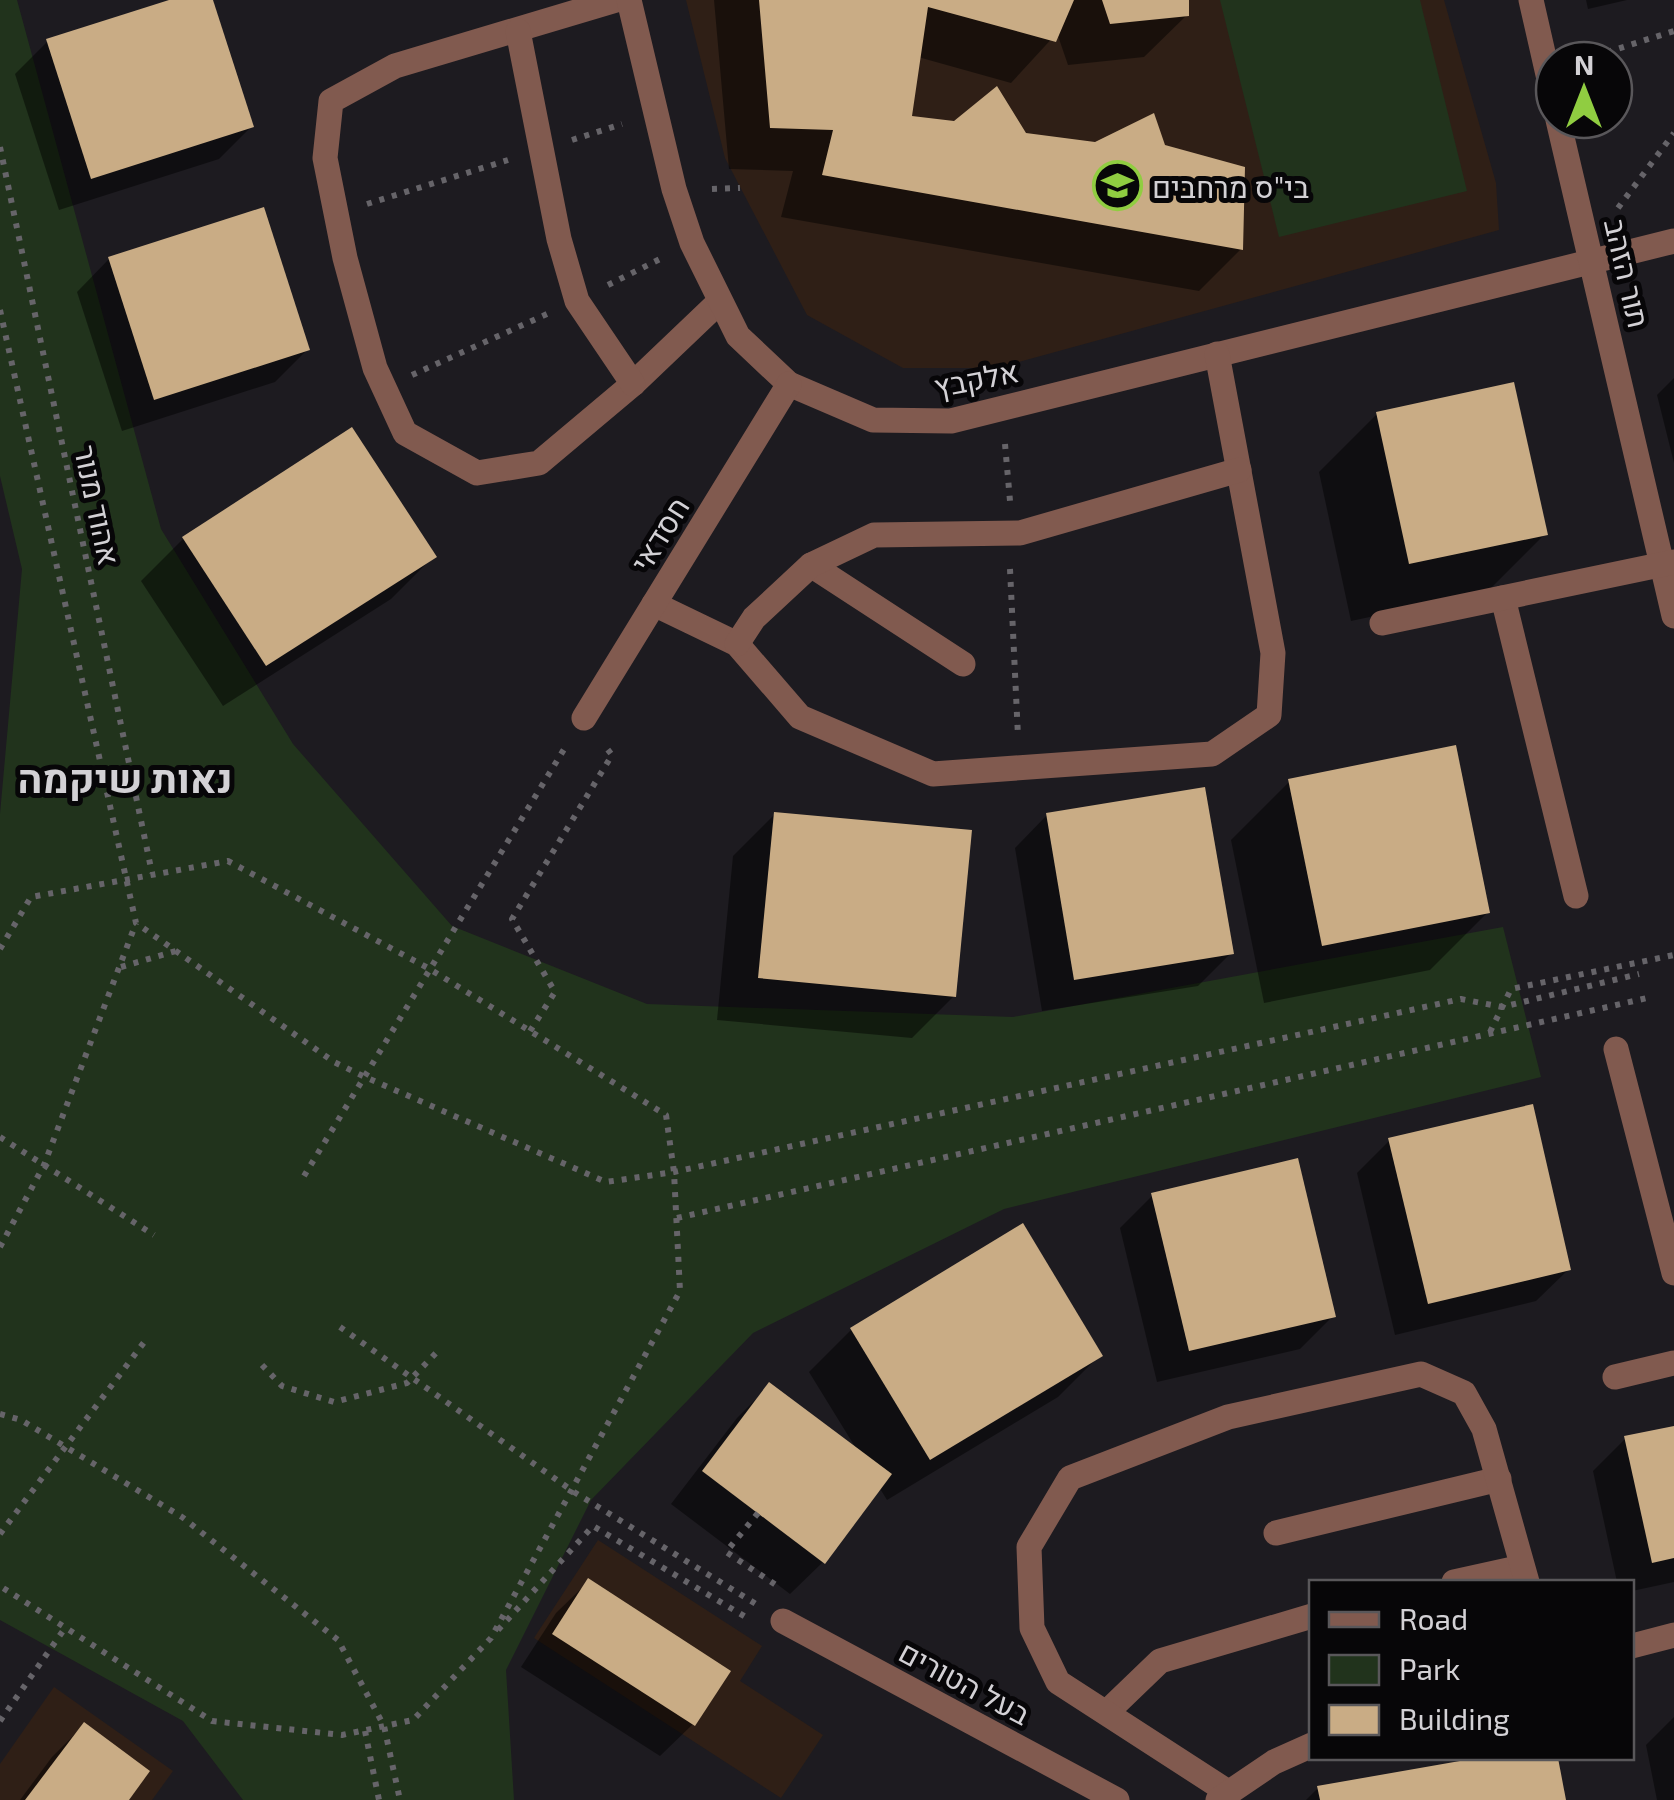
<svg xmlns="http://www.w3.org/2000/svg" width="1674" height="1800" font-family="'Exo 2',Heebo,sans-serif">
  <style>
    .education { fill: #2f1f16 }
    .green { fill: #21331c }
    .shadow { fill: #0007 }
    .building { fill: #c9ac85 }
    .lines { fill: none; stroke-linecap: round; stroke-linejoin: round }
    .path { stroke: #666469; stroke-width: 6; stroke-dasharray: 5 8; stroke-linecap: butt }
    .minor { stroke: #815a4f; stroke-width: 25 }
    .labels { text-anchor: middle; dominant-baseline: central; stroke-width: 10; stroke-linejoin: round; paint-order: stroke }
    .poi-label { font-size: 30px; fill: #d3d1d5; stroke: #070608; text-anchor: start }
    .street-label { font-size: 30px; fill: #d3d1d5; stroke: #070608 }
    .district-label { font-size: 40px; font-weight: bold; fill: #d3d1d5; stroke: #070608 }
  </style>
  <rect width="100%" height="100%" fill="#1d1b20"/>
  <g class="education">
    <polygon points="686,0 1444,0 1496,183 1499,230 997,368 903,368 807,315 725,158"/>
    <polygon points="598,1540 762,1646 740,1681 823,1735 781,1798 534,1638"/>
    <polygon points="54,1687 173,1771 152,1800 0,1800 0,1764"/>
  </g>
  <g class="green">
    <polygon points="0,0 17,0 161,529 293,744 452,926 647,1004 1013,1017 1503,927 1541,1077 1004,1209 753,1333 591,1500 506,1670 514,1800 243,1800 183,1721 0,1620 0,814 22,569 0,476"/>
    <polygon points="1220,0 1420,0 1467,191 1279,237"/>
  </g>
  <g class="shadow">
    <polygon points="178,0 211,0 251,127 219,159 59,210 15,74 47,42"/>
    <polygon points="714,0 1187,0 1187,15 1144,57 1068,65 1057,33 1011,83 918,57 910,118 1095,144 1163,147 1241,249 1199,291 781,217 793,171 729,169"/>
    <polygon points="1586,0 1627,0 1588,9"/>
    <polygon points="109,259 307,350 275,382 122,431 77,292"/>
    <polygon points="1674,378 1674,463 1657,395"/>
    <polygon points="1377,414 1545,534 1487,592 1351,621 1319,472"/>
    <polygon points="183,539 433,557 391,599 223,706 141,581"/>
    <polygon points="1289,782 1488,912 1430,970 1264,1003 1231,840"/>
    <polygon points="775,814 954,996 912,1038 717,1020 733,856"/>
    <polygon points="1047,815 1231,953 1198,986 1042,1011 1015,848"/>
    <polygon points="1390,1140 1569,1269 1536,1301 1395,1335 1357,1173"/>
    <polygon points="1153,1195 1333,1316 1300,1349 1157,1382 1120,1228"/>
    <polygon points="851,1330 1100,1355 1058,1397 887,1500 879,1487 823,1562 790,1594 671,1504 737,1418 770,1385 857,1450 809,1372"/>
    <polygon points="1674,1428 1674,1582 1632,1591 1632,1582 1617,1582 1593,1471 1625,1439"/>
    <polygon points="589,1581 693,1724 660,1756 521,1667 556,1613"/>
    <polygon points="1674,1717 1674,1800 1657,1800 1646,1745"/>
    <polygon points="84,1725 126,1800 20,1800 52,1757"/>
    <polygon points="1492,1758 1556,1758 1563,1800 1306,1800 1318,1788"/>
  </g>
  <g class="building">
    <polygon points="169,0 213,0 254,127 91,179 46,39"/>
    <polygon points="759,0 1074,0 1056,42 928,7 912,116 954,121 997,86 1026,133 1095,142 1154,113 1165,145 1245,167 1243,250 822,175 833,130 770,128"/>
    <polygon points="1102,0 1189,0 1189,16 1110,24"/>
    <polygon points="264,207 310,350 154,400 108,257"/>
    <polygon points="1514,382 1548,535 1409,564 1376,412"/>
    <polygon points="352,427 437,557 266,666 182,537"/>
    <polygon points="1456,745 1490,913 1322,946 1288,779"/>
    <polygon points="1205,787 1234,954 1074,980 1046,813"/>
    <polygon points="774,812 972,830 956,997 758,978"/>
    <polygon points="1533,1104 1571,1270 1428,1304 1388,1138"/>
    <polygon points="1298,1158 1336,1317 1189,1351 1151,1193"/>
    <polygon points="1023,1223 1103,1356 930,1460 850,1328"/>
    <polygon points="769,1382 892,1474 825,1564 702,1471"/>
    <polygon points="1674,1426 1674,1558 1652,1563 1624,1436"/>
    <polygon points="588,1578 731,1671 695,1726 552,1634"/>
    <polygon points="84,1722 150,1771 129,1800 25,1800"/>
    <polygon points="1477,1758 1558,1758 1566,1800 1320,1800 1317,1786"/>
  </g>
  <g class="lines">
    <g class="path">
      <polyline points="1582,60 1674,31"/>
      <polyline points="572,140 622,124"/>
      <polyline points="0,147 152,873"/>
      <polyline points="712,189 740,188"/>
      <polyline points="367,204 508,160"/>
      <polyline points="1618,208 1674,133"/>
      <polyline points="608,285 664,257"/>
      <polyline points="0,310 136,923 334,1062 365,1077 606,1182 674,1172 1461,999 1502,1007 1639,974"/>
      <polyline points="412,375 547,314"/>
      <polyline points="1005,444 1010,501"/>
      <polyline points="1010,569 1018,736"/>
      <polyline points="0,949 31,897 228,861 428,968 666,1115 674,1172 680,1291 491,1638 413,1720 342,1735 212,1721 0,1586"/>
      <polyline points="121,967 176,951"/>
      <polyline points="530,1031 555,992 512,919 612,755 605,746"/>
      <polyline points="1490,1032 1511,989 1674,955"/>
      <polyline points="0,1137 154,1235"/>
      <polyline points="304,1176 566,746"/>
      <polyline points="677,1218 1647,998"/>
      <polyline points="0,1247 44,1165 136,923"/>
      <polyline points="340,1327 574,1492 756,1604"/>
      <polyline points="262,1365 282,1386 334,1402 407,1383 436,1353"/>
      <polyline points="0,1414 21,1420 182,1517 338,1640 384,1726 400,1800"/>
      <polyline points="758,1513 726,1552 779,1587"/>
      <polyline points="0,1534 148,1337"/>
      <polyline points="498,1630 593,1526 749,1619"/>
      <polyline points="0,1721 65,1628"/>
      <polyline points="365,1731 379,1800"/>
    </g>
    <g class="minor">
      <polyline points="616,0 395,66 331,101 325,158 345,258 375,368 405,433 477,473 539,463 633,384 719,302"/>
      <polyline points="629,0 674,189 692,243 738,336 789,384 873,420 951,421 1674,241"/>
      <polyline points="1531,0 1554,101"/>
      <polyline points="518,31 559,239 577,301 633,384"/>
      <polyline points="1558,120 1674,616"/>
      <polyline points="811,565 963,664"/>
      <polyline points="1503,598 1576,896"/>
      <polyline points="654,604 737,644 800,717 933,774 1212,754 1269,715 1273,653 1217,354"/>
      <polyline points="1382,623 1674,562"/>
      <polyline points="737,644 754,618 811,565 874,535 1020,533 1239,470"/>
      <polyline points="584,718 789,384"/>
      <polyline points="1616,1049 1674,1273"/>
      <polyline points="1615,1377 1674,1363"/>
      <polyline points="1276,1533 1499,1479"/>
      <polyline points="1454,1582 1522,1567"/>
      <polyline points="783,1621 1117,1800"/>
      <polyline points="1632,1646 1674,1635"/>
      <polyline points="1107,1712 1160,1661 1312,1616"/>
      <polyline points="1228,1792 1058,1682 1032,1628 1029,1547 1070,1478 1228,1417 1421,1374 1464,1393 1484,1429 1527,1582"/>
      <polyline points="1218,1800 1274,1762 1312,1745"/>
    </g>
  </g>
  <defs>
    <symbol id="school-ring" viewBox="-11 -11 22 22"><circle r="9.5" fill="#070608" stroke="#90cd41" stroke-width="1.5"/><path d="M0-5L7-2L0 1L-7-2ZM-4 1L0 2.5L4 1V4Q0 6-4 4Z" fill="#90cd41"/></symbol>
  </defs>
  <g fill-rule="evenodd">
    <use href="#school-ring" x="1090" y="158" width="55" height="55"/>
  </g>
  <g class="labels">
    <g class="poi-label">
      <text x="1152" y="186">בי"ס מרחבים</text>
    </g>
    <g class="street-label">
      <text transform="translate(1628 273) rotate(77)">תור הזהב</text>
      <text transform="translate(976 378) rotate(-11)">אלקבץ</text>
      <text transform="translate(98 505) rotate(78)">אהוד מנור</text>
      <text transform="translate(659 534) rotate(-58)">חסדאי</text>
      <text transform="translate(965 1682) rotate(28)">בעל הטורים</text>
    </g>
    <g class="district-label">
      <text x="125" y="777">נאות שיקמה</text>
    </g>
  </g>
  <rect x="1309" y="1580" width="325" height="180" fill="#070608" stroke="#59575a" stroke-width="2.5"/>
  <rect x="1329" y="1612" width="50" height="15" fill="#815a4f" stroke="#59575a" stroke-width="2.5"/>
  <text x="1399" y="1630" font-size="30" fill="#d3d1d5">Road</text>
  <rect x="1329" y="1655" width="50" height="30" fill="#21331c" stroke="#59575a" stroke-width="2.5"/>
  <text x="1399" y="1680" font-size="30" fill="#d3d1d5">Park</text>
  <rect x="1329" y="1705" width="50" height="30" fill="#c9ac85" stroke="#59575a" stroke-width="2.5"/>
  <text x="1399" y="1730" font-size="30" fill="#d3d1d5">Building</text>
  <g transform="translate(1584 90)"><circle r="48" fill="#070608" stroke="#59575a" stroke-width="2.5"/>
  <path d="M0-8L18 38L0 25L-18 38Z" fill="#90cd41"/>
  <text y="-15" font-size="28" font-weight="bold" text-anchor="middle" fill="#d3d1d5">N</text>
  </g>
</svg>
